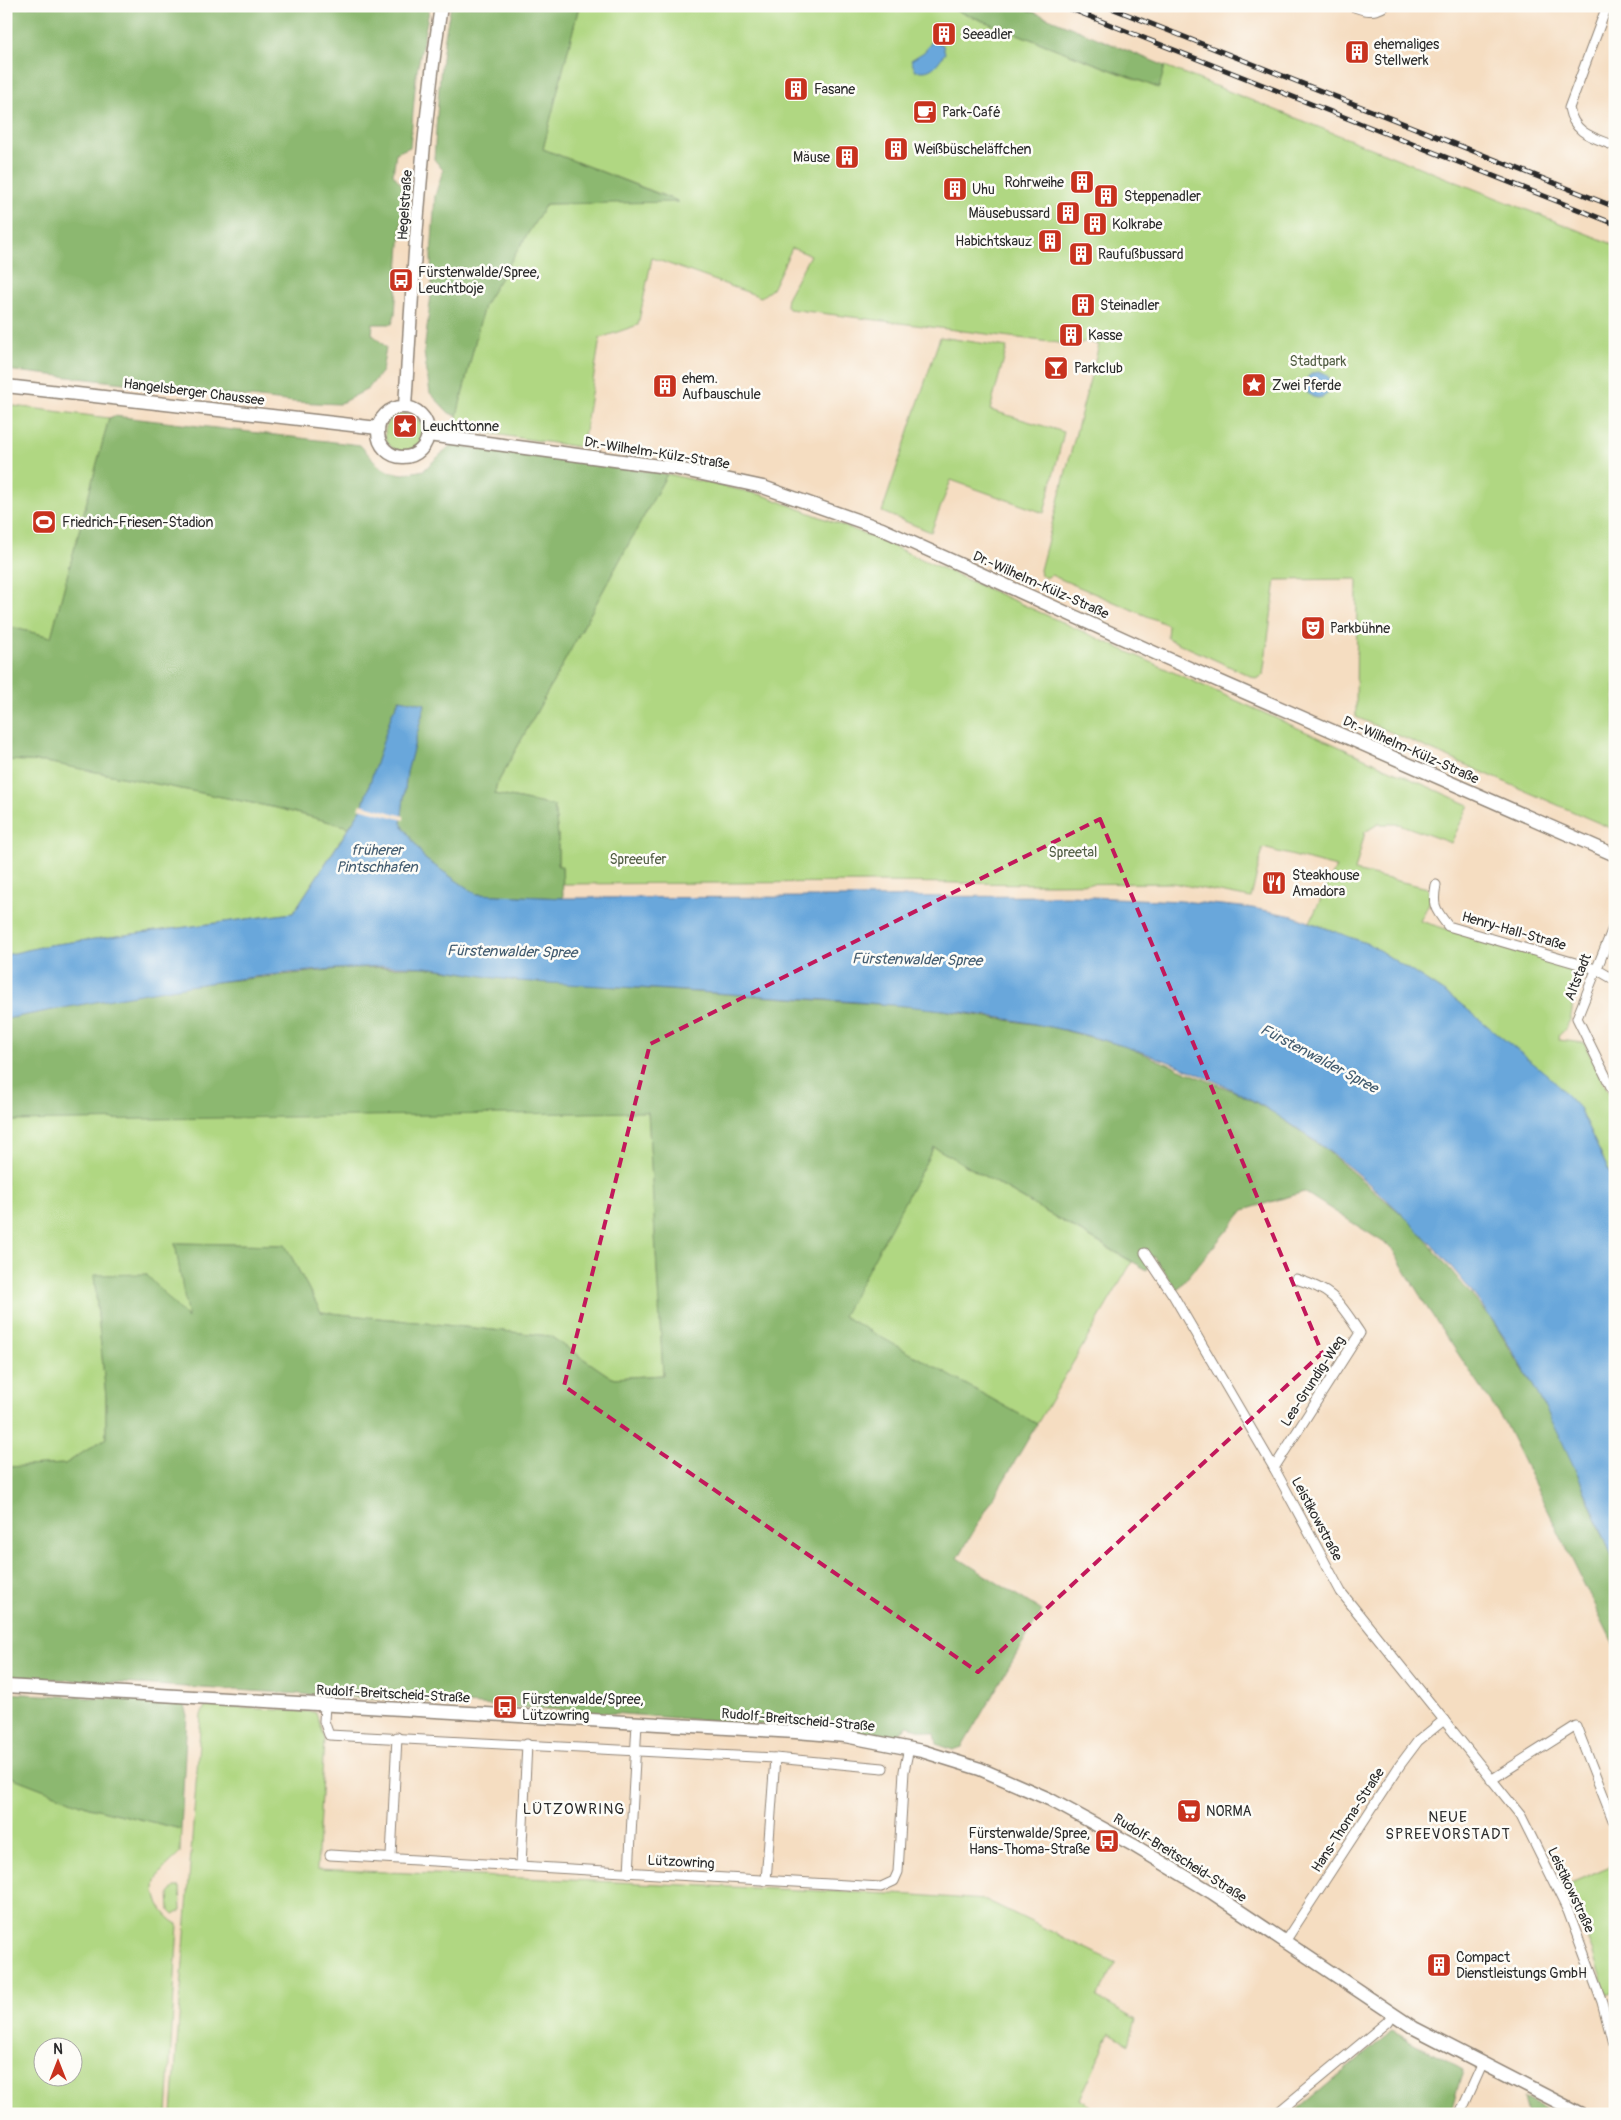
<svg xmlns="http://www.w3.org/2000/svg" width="1621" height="2120" font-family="Pangolin,sans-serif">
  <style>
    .green { fill: #b0d782; stroke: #6e8156; fill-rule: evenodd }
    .forest { fill: #8cb870; stroke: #5c724e }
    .water { fill: #69a7db; stroke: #4a6983 }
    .pier { fill: #f5ddc1 }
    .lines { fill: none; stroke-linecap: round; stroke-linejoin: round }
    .minor-casing { stroke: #908476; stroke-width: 11 }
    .secondary-casing { stroke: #908476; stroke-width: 15 }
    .minor { stroke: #fff; stroke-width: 9 }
    .secondary { stroke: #fff; stroke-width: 12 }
    .rail-casing { stroke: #2b2b2b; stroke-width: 5 }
    .rail { stroke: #fdfcf7; stroke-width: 3; stroke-dasharray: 9; stroke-linecap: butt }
    .marked { fill: none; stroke: #c2185b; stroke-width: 4; stroke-dasharray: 10 6; stroke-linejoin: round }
    .labels { text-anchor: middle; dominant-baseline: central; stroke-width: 5; stroke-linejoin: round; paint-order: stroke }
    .poi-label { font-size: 14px; fill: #2b2b2b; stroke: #fdfcf7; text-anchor: start }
    .street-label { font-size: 14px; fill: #2b2b2b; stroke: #fdfcf7 }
    .park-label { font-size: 14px; fill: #535f45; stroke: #fdfcf7 }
    .water-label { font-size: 15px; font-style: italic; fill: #445d71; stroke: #fdfcf7 }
    .neighbourhood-label { font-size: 15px; letter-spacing: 1px; fill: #2b2b2b; stroke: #fdfcf7 }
  </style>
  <rect width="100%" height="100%" fill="#fdfcf7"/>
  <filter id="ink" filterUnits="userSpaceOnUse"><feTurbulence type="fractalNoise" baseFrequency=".02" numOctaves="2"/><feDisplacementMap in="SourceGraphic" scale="10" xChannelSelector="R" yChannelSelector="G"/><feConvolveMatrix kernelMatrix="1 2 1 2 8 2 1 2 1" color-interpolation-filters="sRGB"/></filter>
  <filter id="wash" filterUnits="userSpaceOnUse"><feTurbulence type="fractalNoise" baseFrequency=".0096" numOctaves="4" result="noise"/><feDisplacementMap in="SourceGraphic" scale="20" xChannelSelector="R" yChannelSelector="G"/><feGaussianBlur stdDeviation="1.12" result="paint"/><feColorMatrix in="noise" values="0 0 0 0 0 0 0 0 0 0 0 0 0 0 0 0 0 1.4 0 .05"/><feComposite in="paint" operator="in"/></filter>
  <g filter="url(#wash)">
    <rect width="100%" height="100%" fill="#f5ddc1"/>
    <g class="green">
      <polygon points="579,6 944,6 1158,88 1165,66 1615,245 1615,830 1356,717 1357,579 1276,580 1263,675 1257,679 1167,638 1168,625 1051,575 1046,578 1041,575 1040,570 1099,345 1086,341 1072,347 1066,344 789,309 786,305 787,298 810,255 792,248 772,289 761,297 652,258 638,325 600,338 584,437 579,447 454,428 484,305 546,204 678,201 543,149"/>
      <polygon points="940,337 1007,347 990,410 1064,432 1044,513 951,480 931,532 882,512"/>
      <polygon points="6,405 109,418 51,637 6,626"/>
      <circle cx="404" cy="433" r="19"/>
      <path d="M667,474L763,495L870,536L1469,805L1451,843L1399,824H1378L1365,832L1355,871L1428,888L1430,901L1420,921L1579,969L1583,976L1571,1000C1575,1012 1568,1029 1558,1036L1559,1040L1584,1043L1615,1105V1184L1579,1108L1548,1076L1457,1001L1371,945L1310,922L1336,867L1263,848L1251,898L1173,883L1040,884L882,882L563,884L562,867L558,866V835L554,806L495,794L496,786Z"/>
      <polygon points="6,760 46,762 277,808 349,827 293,913 49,945 6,955"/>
      <polygon points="648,1109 663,1375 612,1378 550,1336 321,1312 285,1245 175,1243 189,1319 94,1275 106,1397 106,1438 65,1464 6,1467 6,1121"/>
      <polygon points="934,1147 1132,1262 1037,1424 842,1316"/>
      <polygon points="205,1706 316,1712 324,1739 317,1869 913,1895 986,1900 1116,1963 1097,1998 1136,2020 1129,2044 1110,2033 1080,2099 1101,2114 172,2114 201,1715"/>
      <path d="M6,1775L89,1807L181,1829L180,1853C174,1860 162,1868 158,1877C149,1893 163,1917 178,1924L167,2114H6ZM42,2048H72V2078H42Z"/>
      <polygon points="1615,1864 1615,1993 1607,1996 1592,1950 1566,1885"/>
      <polygon points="175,1887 180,1887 181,1911 174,1915 170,1911 169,1894"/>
    </g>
    <g class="forest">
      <polygon points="6,6 430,6 416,76 410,147 396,153 393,174 404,188 395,314 392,324 373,324 372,334 386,347 382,371 368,389 339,404 295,402 6,370"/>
      <path d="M451,6H579L543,149L679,202L546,204L484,305L457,416L449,413L430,393L424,352L432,287L431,257L435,196L443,170L434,159C438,108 439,56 451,6Z"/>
      <polygon points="944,6 1019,6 1165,66 1159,88"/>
      <polygon points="114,416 360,445 378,465 389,472 404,474 424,470 451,445 667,474 496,786 495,794 554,806 558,835 558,866 562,866 563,898 476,894 425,859 401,823 407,772 425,704 399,699 392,713 362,808 349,827 277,808 46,762 6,760 6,626 51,637 109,418"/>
      <polygon points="423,967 513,980 922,1007 1051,1027 1124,1046 1238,1093 1276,1114 1326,1150 1411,1222 1492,1320 1535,1389 1566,1447 1615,1564 1615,1647 1504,1422 1428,1309 1391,1247 1304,1192 1244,1210 1177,1290 1153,1256 1147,1270 934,1147 843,1316 1037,1424 958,1558 1042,1611 962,1747 953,1750 937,1744 935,1734 908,1726 896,1735 611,1713 6,1676 6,1467 65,1464 106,1438 106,1397 94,1275 146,1274 188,1319 175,1243 285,1245 321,1312 550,1336 612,1378 663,1375 648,1112 6,1121 6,1019 127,995 207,983 350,968"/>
      <polygon points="6,1693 183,1703 187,1715 181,1829 89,1807 6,1775"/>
      <polygon points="1392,2031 1463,2070 1450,2114 1292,2114"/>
      <polygon points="1523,2097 1558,2114 1527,2114"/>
    </g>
    <g class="water">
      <path d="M933,40L943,45L945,53C936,66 931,74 915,70L911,60L924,52Z"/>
      <circle cx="1318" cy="385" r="13"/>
      <path d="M400,699L425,704L407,772L401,823L425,859L476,894L563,898L1069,896L1181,901L1252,908L1293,916L1371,945L1457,1001L1549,1076L1579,1108L1615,1184V1564C1581,1479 1545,1396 1493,1321C1436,1239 1361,1169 1277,1115C1216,1075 1121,1041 1050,1027C931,1002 808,1000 686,991C630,987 574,985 518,981C487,978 456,970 425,967C400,965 374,966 350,968C234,975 120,997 6,1019V955L49,945L293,913L362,808L392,713Z"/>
    </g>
    <polygon class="pier" points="361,804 404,816 404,820 359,808"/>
  </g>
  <g filter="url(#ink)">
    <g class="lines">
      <defs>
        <g id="minor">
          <path d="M1352,6C1364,11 1374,13 1385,6"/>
          <path d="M1607,6L1569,108C1574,134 1593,137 1615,146"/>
          <path d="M1436,885C1432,906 1435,909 1448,926L1596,969L1615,980"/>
          <polyline points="1615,923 1577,1018 1615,1095"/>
          <polyline points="1145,1253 1173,1295 1274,1468 1341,1592 1521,1816 1568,1911 1602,2002 1615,2051"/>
          <path d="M1274,1468L1360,1333C1338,1301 1335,1291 1296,1279"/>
          <polyline points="325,1705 324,1721 329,1735 775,1758 883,1768"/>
          <polyline points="1491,1780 1576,1726 1613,1820"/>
          <polyline points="330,1855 881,1887 894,1881 898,1872 904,1771 909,1748"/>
          <polyline points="391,1857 397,1737"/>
          <polyline points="521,1865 527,1744"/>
          <polyline points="629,1873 637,1723"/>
          <polyline points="766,1881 775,1758"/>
          <polyline points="1284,1943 1400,1765 1418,1741 1444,1720"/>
          <polyline points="1276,2114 1387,2022 1392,2015"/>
          <polyline points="1460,2114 1483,2063"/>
        </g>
        <g id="secondary">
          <polyline points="6,386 378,428"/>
          <path d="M405,407C413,274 421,138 441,6"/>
          <circle cx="403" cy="432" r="25"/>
          <polyline points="428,435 674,468 763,487 882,529 1155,653 1615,855"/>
          <polyline points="6,1686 796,1732 845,1736 922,1751 980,1769 1049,1799 1133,1845 1211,1892 1414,2028 1581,2114"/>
        </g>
      </defs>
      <use href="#minor" class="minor-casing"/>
      <use href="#secondary" class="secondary-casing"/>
      <use href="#minor" class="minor"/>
      <use href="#secondary" class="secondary"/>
      <defs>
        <g id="rail">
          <polyline points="1063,6 1615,224"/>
          <polyline points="1106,6 1615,207"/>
        </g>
      </defs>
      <use href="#rail" class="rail-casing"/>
      <use href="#rail" class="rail"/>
    </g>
  </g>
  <path class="marked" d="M1100,819L1322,1353L978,1672L564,1386L650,1044Z"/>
  <defs>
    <symbol id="building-square" viewBox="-11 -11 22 22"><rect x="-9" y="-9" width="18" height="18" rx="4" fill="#c8321e" stroke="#fdfcf7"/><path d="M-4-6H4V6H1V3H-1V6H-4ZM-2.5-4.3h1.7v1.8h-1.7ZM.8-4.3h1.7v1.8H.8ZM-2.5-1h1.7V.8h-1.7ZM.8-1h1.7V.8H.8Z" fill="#fff"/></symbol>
    <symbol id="cafe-square" viewBox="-11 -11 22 22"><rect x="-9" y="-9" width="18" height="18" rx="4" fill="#c8321e" stroke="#fdfcf7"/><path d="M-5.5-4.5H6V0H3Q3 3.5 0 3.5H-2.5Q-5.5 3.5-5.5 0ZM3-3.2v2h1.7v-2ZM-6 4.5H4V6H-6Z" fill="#fff"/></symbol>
    <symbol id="bus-square" viewBox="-11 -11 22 22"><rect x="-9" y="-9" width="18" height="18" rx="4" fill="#c8321e" stroke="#fdfcf7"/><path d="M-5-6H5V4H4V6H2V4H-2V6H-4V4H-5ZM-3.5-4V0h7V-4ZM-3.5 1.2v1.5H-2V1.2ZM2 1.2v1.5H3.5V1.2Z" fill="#fff"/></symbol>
    <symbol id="bar-square" viewBox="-11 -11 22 22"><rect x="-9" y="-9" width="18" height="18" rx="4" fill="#c8321e" stroke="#fdfcf7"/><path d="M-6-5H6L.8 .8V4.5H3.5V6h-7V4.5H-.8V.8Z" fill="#fff"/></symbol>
    <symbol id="sight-square" viewBox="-11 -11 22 22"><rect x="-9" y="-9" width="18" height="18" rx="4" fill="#c8321e" stroke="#fdfcf7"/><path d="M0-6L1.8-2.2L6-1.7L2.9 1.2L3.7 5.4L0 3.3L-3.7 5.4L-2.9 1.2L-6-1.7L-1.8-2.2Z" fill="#fff"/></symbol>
    <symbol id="stadium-square" viewBox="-11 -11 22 22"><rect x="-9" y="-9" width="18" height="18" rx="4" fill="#c8321e" stroke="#fdfcf7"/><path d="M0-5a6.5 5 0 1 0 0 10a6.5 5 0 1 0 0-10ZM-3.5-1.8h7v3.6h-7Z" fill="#fff"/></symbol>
    <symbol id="theatre-square" viewBox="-11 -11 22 22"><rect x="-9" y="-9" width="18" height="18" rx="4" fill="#c8321e" stroke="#fdfcf7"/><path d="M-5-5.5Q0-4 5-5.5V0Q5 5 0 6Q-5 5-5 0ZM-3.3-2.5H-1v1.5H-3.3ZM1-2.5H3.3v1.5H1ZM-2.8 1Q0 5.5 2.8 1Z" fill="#fff"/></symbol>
    <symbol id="restaurant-square" viewBox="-11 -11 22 22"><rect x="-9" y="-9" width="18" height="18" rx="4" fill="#c8321e" stroke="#fdfcf7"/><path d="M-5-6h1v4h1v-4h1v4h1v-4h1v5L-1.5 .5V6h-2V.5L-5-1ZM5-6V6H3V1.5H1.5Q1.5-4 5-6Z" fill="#fff"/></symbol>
    <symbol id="supermarket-square" viewBox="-11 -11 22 22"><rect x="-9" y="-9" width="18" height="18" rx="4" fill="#c8321e" stroke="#fdfcf7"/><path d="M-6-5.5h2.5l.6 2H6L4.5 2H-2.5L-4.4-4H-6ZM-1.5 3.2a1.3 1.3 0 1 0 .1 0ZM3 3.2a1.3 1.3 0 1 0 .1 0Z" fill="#fff"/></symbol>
  </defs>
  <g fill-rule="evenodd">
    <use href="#building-square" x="930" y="20" width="28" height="28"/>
    <use href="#building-square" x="1343" y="38" width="28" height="28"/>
    <use href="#building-square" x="782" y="75" width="28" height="28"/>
    <use href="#cafe-square" x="911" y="98" width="28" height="28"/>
    <use href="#building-square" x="882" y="135" width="28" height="28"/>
    <use href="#building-square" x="833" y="143" width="28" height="28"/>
    <use href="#building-square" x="1068" y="168" width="28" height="28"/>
    <use href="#building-square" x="941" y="175" width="28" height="28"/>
    <use href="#building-square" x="1092" y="182" width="28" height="28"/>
    <use href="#building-square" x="1054" y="199" width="28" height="28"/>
    <use href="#building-square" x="1081" y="210" width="28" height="28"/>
    <use href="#building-square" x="1036" y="227" width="28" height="28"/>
    <use href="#building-square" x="1067" y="240" width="28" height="28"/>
    <use href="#bus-square" x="387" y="266" width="28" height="28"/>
    <use href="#building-square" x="1069" y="291" width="28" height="28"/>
    <use href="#building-square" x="1057" y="321" width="28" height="28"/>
    <use href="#bar-square" x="1042" y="354" width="28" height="28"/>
    <use href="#sight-square" x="1240" y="371" width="28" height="28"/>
    <use href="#building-square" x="651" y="372" width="28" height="28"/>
    <use href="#sight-square" x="391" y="412" width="28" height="28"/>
    <use href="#stadium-square" x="30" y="508" width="28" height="28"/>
    <use href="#theatre-square" x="1299" y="614" width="28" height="28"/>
    <use href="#restaurant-square" x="1260" y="869" width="28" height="28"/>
    <use href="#bus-square" x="491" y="1693" width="28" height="28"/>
    <use href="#supermarket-square" x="1175" y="1797" width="28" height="28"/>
    <use href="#bus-square" x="1093" y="1827" width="28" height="28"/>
    <use href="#building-square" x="1425" y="1951" width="28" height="28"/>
  </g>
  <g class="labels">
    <g class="poi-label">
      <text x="962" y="34">Seeadler</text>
      <text x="1374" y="44">ehemaliges<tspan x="1374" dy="16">Stellwerk</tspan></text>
      <text x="814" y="89">Fasane</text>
      <text x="942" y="112">Park-Café</text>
      <text x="914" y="149">Weißbüscheläffchen</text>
      <text x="830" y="157" text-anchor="end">Mäuse</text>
      <text x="1064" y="182" text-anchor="end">Rohrweihe</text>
      <text x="972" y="189">Uhu</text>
      <text x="1124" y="196">Steppenadler</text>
      <text x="1050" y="213" text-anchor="end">Mäusebussard</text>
      <text x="1112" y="224">Kolkrabe</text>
      <text x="1032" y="241" text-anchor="end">Habichtskauz</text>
      <text x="1098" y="254">Raufußbussard</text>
      <text x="418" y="272">Fürstenwalde/Spree,<tspan x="418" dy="16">Leuchtboje</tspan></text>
      <text x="1100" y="305">Steinadler</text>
      <text x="1088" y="335">Kasse</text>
      <text x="1074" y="368">Parkclub</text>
      <text x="682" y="378">ehem.<tspan x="682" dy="16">Aufbauschule</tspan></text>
      <text x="1272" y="385">Zwei Pferde</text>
      <text x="422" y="426">Leuchttonne</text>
      <text x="62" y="522">Friedrich-Friesen-Stadion</text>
      <text x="1330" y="628">Parkbühne</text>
      <text x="1292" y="875">Steakhouse<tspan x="1292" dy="16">Amadora</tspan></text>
      <text x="522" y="1699">Fürstenwalde/Spree,<tspan x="522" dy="16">Lützowring</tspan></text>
      <text x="1206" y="1811">NORMA</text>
      <text x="1090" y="1833" text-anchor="end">Fürstenwalde/Spree,<tspan x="1090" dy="16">Hans-Thoma-Straße</tspan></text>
      <text x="1456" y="1957">Compact<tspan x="1456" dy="16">Dienstleistungs GmbH</tspan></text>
    </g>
    <g class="street-label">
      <text transform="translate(405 205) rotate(-86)">Hegelstraße</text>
      <text transform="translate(194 392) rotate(7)">Hangelsberger Chaussee</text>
      <text transform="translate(657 453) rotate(9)">Dr.-Wilhelm-Külz-Straße</text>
      <text transform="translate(1041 585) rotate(24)">Dr.-Wilhelm-Külz-Straße</text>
      <text transform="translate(1411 750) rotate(24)">Dr.-Wilhelm-Külz-Straße</text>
      <text transform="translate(1514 931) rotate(16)">Henry-Hall-Straße</text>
      <text transform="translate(1578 977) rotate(-68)">Altstadt</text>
      <text transform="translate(1313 1381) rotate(-57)">Lea-Grundig-Weg</text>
      <text transform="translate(1317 1519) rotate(62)">Leistikowstraße</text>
      <text transform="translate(393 1694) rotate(3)">Rudolf-Breitscheid-Straße</text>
      <text transform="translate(798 1720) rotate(5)">Rudolf-Breitscheid-Straße</text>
      <text transform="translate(1348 1820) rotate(-57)">Hans-Thoma-Straße</text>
      <text transform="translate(1180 1858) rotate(32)">Rudolf-Breitscheid-Straße</text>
      <text transform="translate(681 1862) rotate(3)">Lützowring</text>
      <text transform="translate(1571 1890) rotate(65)">Leistikowstraße</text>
    </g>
    <g class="park-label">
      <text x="1318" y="361">Stadtpark</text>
      <text x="1073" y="852">Spreetal</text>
      <text x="638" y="859">Spreeufer</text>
    </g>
    <g class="water-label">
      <text x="377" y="850">früherer<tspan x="377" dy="17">Pintschhafen</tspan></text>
      <text transform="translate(512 952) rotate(1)">Fürstenwalder Spree</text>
      <text transform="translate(917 960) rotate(1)">Fürstenwalder Spree</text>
      <text transform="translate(1319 1059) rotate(28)">Fürstenwalder Spree</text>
    </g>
    <g class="neighbourhood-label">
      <text x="574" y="1809">LÜTZOWRING</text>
      <text x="1448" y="1817">NEUE<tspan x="1448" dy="17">SPREEVORSTADT</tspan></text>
    </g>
  </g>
  <rect width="1621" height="2120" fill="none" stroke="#fdfcf7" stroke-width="25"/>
  <g transform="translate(58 2062)"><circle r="24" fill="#fdfcf7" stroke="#a9a8a5"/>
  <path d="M0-4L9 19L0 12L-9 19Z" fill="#c8321e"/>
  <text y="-8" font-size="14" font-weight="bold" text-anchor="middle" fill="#2b2b2b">N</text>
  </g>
</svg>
